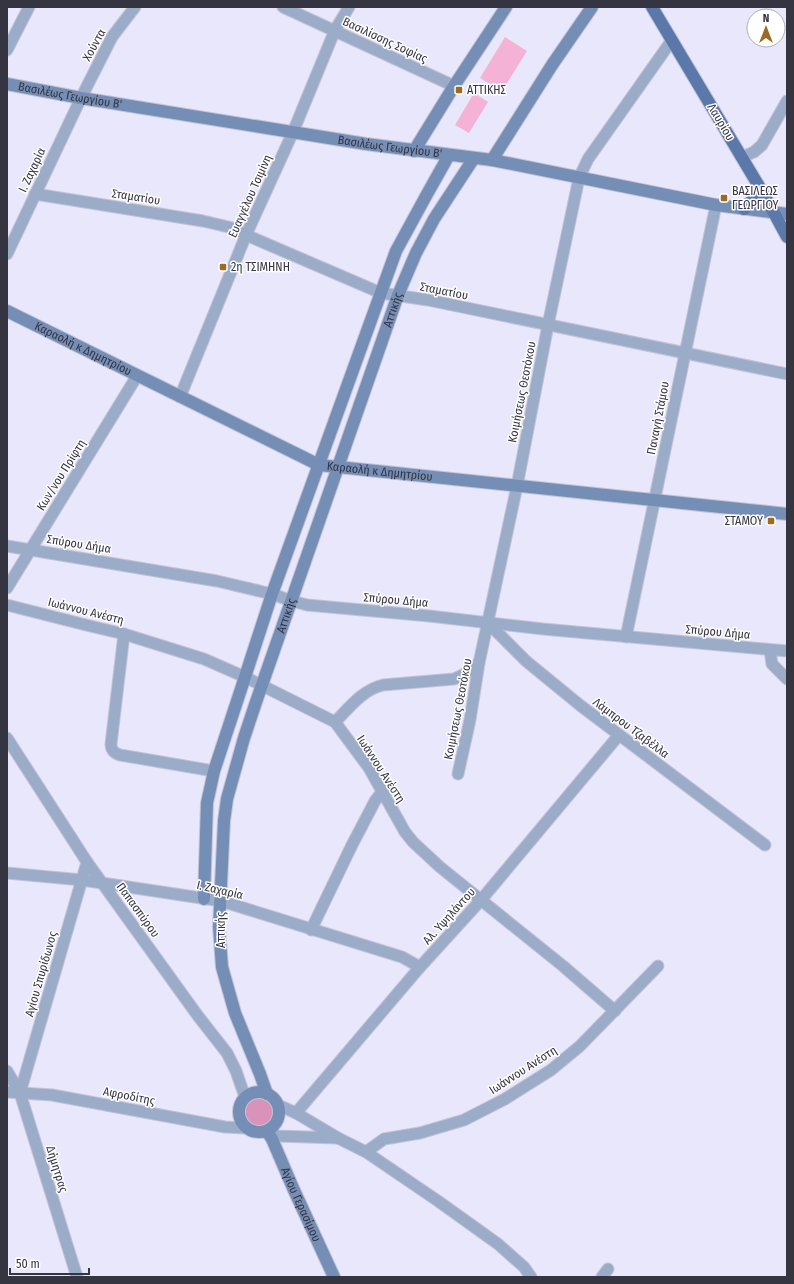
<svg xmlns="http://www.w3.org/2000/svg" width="794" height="1284" font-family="'Fira Sans Condensed',sans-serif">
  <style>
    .green { fill: #f5b2d7 }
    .forest { fill: #d993ba }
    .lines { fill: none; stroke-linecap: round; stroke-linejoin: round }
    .street-casing { stroke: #c4c3d6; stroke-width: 13 }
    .secondary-casing { stroke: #c4c3d6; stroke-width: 14 }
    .primary-casing { stroke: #c4c3d6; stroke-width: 14 }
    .street { stroke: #9bacc8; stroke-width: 11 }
    .secondary { stroke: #758eb6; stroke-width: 12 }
    .primary { stroke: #5a78a9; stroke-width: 12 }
    .poi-dot { fill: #9e6921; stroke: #fff; stroke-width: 1.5 }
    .labels { text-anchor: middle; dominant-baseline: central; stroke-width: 3; stroke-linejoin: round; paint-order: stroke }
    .street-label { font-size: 12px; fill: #353441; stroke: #fff }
    .poi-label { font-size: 12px; fill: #353441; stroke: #fff; text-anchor: start }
  </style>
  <rect width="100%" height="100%" fill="#e8e7fb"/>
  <g class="green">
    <polygon points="505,37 527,51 502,91 480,78"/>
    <polygon points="474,93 488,102 469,133 455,125"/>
  </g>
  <circle class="forest" cx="260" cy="1112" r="16"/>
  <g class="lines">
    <defs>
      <g id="street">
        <polyline points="283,7 454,86"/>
        <polyline points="7,50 29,7"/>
        <polyline points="742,157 754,152 762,145 787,101"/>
        <polyline points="35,194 203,221 233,228 246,235 381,293 428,300 787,374"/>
        <polyline points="7,254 81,98 112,37 135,7"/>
        <polyline points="180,397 246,235 293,132 335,30 349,7"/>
        <polyline points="7,546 217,581 272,594 292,601 307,605 429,616 543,629 787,651"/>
        <polyline points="7,588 137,376"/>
        <polyline points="7,605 86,625 124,634 204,659 245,677 335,722 369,768 405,832 413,842 440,867 563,966 615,1011"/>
        <polyline points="488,623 526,661 581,706 765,845"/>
        <path d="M124,634L111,744C111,750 114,753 120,755L214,771"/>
        <path d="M626,637C657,493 685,349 716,205"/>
        <polyline points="770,650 772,664 787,679"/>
        <path d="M335,722C349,708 362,690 383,685L454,679L465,674L479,663"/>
        <polyline points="7,738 87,862 198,1016 227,1053 236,1071 245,1097"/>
        <polyline points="458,774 470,720 479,663 517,486 548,325 579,178 588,159 672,40"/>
        <polyline points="7,873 82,880 221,901 402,957 420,967"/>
        <polyline points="311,930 352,845 375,801 382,792"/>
        <polyline points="7,1071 20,1093 77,1277"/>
        <polyline points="7,1092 52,1095 225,1127 245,1128"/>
        <polyline points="20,1093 87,862"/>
        <polyline points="278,1105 296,1113 338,1138 366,1152 438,1201 498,1244 524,1267 531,1277"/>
        <polyline points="296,1113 420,967 481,900 619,735"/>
        <polyline points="269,1130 277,1136 338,1138"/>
        <polyline points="366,1152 384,1139 420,1133 464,1120 505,1099 551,1070 580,1046 658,966"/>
        <polyline points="602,1277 608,1269"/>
      </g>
      <g id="secondary">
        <path id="s1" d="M7,84L81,98L366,144L492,160L716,205L787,214"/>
        <polyline points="414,151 454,86 506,7"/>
        <polyline points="492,160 552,65 592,7"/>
        <path id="s2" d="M7,311L319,465L787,514"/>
        <polyline points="204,899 207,803 214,771 245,677 272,594 396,251 426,196 449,155"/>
        <circle cx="259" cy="1112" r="20"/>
        <path id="s3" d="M267,1094L260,1074L235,1013L222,967L219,927L224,821L227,799L244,738L256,702L398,295L416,253L434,219L474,158"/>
        <path id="s4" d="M267,1131L272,1139L293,1188L334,1277"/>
      </g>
      <g id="primary">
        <polyline points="652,7 766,198 787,237"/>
        <polyline points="744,209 754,198 758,185"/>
      </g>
    </defs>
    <use href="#street" class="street-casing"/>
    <use href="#secondary" class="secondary-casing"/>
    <use href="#primary" class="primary-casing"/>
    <use href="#street" class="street"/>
    <use href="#secondary" class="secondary"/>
    <use href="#primary" class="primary"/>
  </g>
  <g class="poi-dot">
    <rect x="455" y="86" width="8" height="8" rx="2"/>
    <rect x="720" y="194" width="8" height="8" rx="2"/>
    <rect x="219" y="263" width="8" height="8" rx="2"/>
    <rect x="767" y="517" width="8" height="8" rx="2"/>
  </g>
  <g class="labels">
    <g class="street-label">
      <text transform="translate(385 40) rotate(25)">Βασιλίσσης Σοφίας</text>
      <text transform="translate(94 45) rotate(-61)">Χούντα</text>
      <text stroke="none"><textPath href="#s1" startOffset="64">Βασιλέως Γεωργίου Β'</textPath></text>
      <text transform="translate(721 122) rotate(59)">Λαυρίου</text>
      <text stroke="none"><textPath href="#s1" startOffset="388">Βασιλέως Γεωργίου Β'</textPath></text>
      <text transform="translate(32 170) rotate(-65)">Ι. Ζαχαρία</text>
      <text transform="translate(250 196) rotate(-66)">Ευαγγέλου Τσιμίνη</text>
      <text transform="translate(136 197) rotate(9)">Σταματίου</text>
      <text transform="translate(444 291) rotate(11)">Σταματίου</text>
      <text stroke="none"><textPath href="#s3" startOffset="820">Αττικής</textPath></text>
      <text stroke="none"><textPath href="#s2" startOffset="85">Καραολή κ Δημητρίου</textPath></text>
      <text transform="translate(522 392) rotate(-79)">Κοιμήσεως Θεοτόκου</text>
      <text transform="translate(658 418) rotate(-79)">Παναγή Στάμου</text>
      <text stroke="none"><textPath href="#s2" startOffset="409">Καραολή κ Δημητρίου</textPath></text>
      <text transform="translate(61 475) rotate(-58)">Κων/νου Πρίφτη</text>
      <text transform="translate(79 544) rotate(9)">Σπύρου Δήμα</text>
      <text transform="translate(396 600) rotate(5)">Σπύρου Δήμα</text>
      <text transform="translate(86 611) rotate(14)">Ιωάννου Ανέστη</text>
      <text stroke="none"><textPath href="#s3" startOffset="496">Αττικής</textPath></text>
      <text transform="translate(718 632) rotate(5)">Σπύρου Δήμα</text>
      <text transform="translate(458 709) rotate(-79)">Κοιμήσεως Θεοτόκου</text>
      <text transform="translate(631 728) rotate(37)">Λάμπρου Τζαβέλλα</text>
      <text transform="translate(381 769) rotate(57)">Ιωάννου Ανέστη</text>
      <text transform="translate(220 890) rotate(13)">Ι. Ζαχαρία</text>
      <text transform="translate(138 910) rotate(54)">Παπασπύρου</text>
      <text transform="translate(449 916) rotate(-48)">Αλ. Υψηλάντου</text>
      <text transform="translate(221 930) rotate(-90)">Αττικής</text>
      <text transform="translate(41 974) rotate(-74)">Αγίου Σπυρίδωνος</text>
      <text transform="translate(523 1070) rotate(-33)">Ιωάννου Ανέστη</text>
      <text transform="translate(129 1096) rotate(11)">Αφροδίτης</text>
      <text transform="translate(57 1169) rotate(73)">Δήμητρας</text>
      <text stroke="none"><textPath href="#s4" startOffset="81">Αγίου Γερασίμου</textPath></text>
    </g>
    <g class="poi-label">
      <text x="467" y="90">ΑΤΤΙΚΗΣ</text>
      <text x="732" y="191">ΒΑΣΙΛΕΩΣ<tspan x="732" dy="14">ΓΕΩΡΓΙΟΥ</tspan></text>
      <text x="231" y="267">2η ΤΣΙΜΗΝΗ</text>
      <text x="763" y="521" text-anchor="end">ΣΤΑΜΟΥ</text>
    </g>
  </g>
  <rect width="794" height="1284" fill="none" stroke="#353441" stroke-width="16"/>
  <g transform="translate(766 28)"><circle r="19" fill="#ffffff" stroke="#aeaeb3"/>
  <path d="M0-3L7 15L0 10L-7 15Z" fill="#9e6921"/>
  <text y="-6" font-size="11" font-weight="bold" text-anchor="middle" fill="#353441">N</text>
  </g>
  <path d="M10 1268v6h79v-6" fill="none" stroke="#353441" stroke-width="2"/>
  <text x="16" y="1268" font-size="12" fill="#353441" stroke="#ffffff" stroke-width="3" paint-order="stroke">50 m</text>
</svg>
